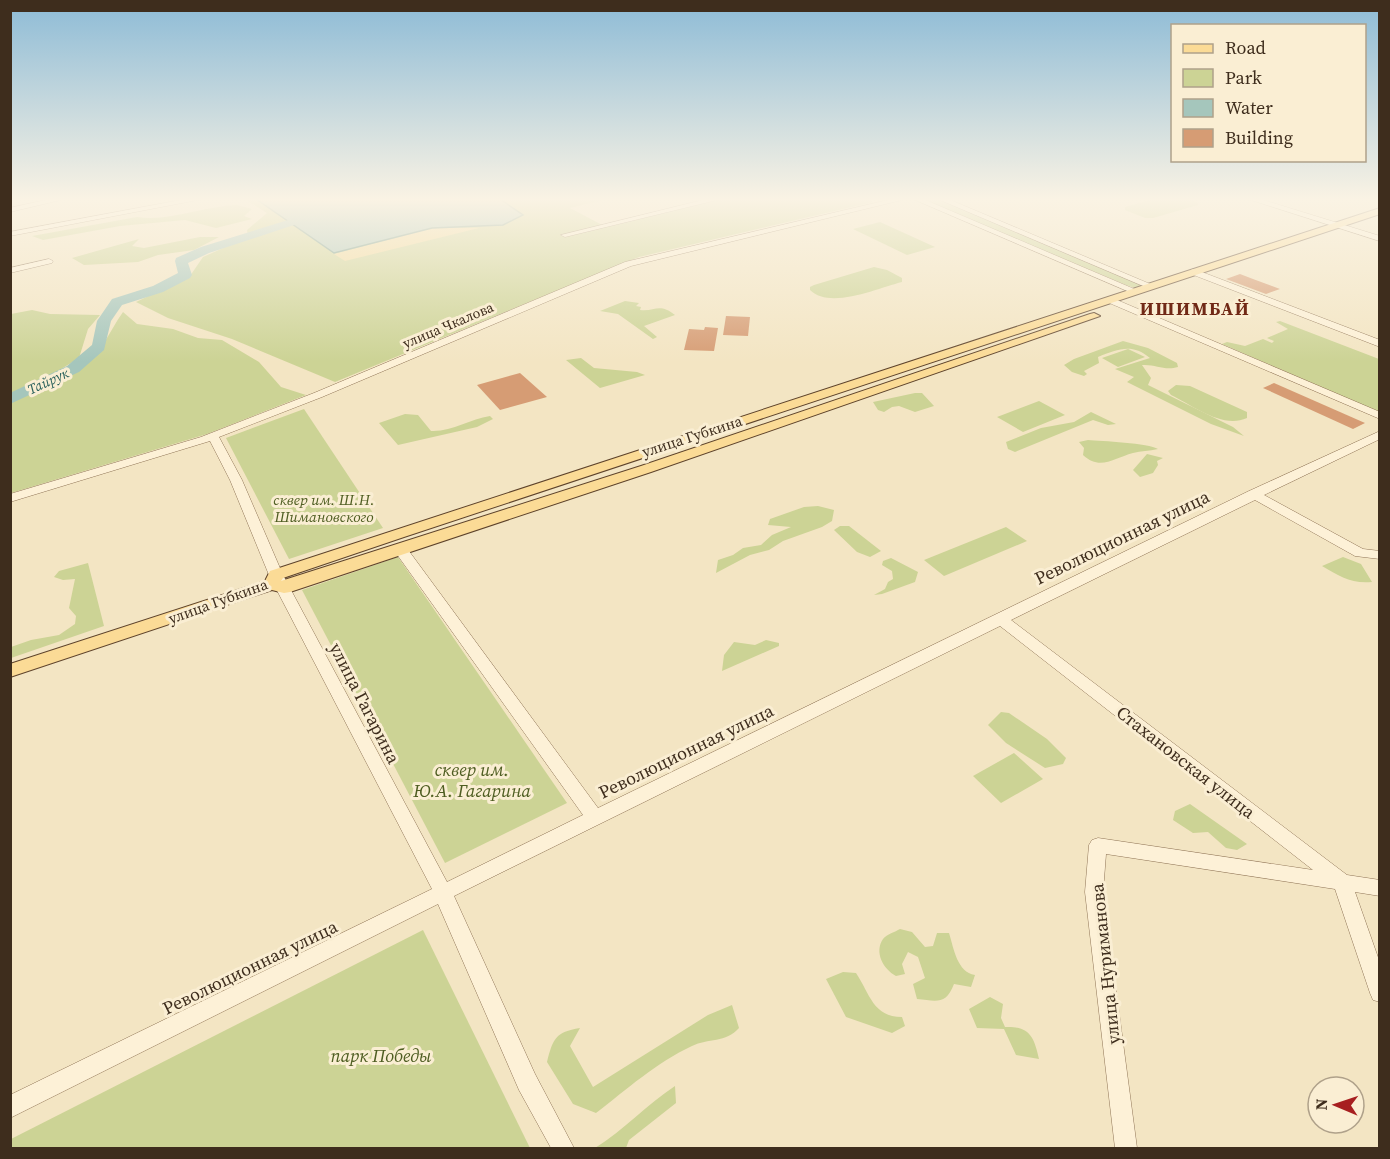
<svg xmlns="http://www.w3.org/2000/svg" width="1390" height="1159" font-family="'Source Serif 4',serif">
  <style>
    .green { fill: #ccd395 }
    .sand { fill: #f2db9d }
    .water { fill: #a5c6bc; stroke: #6a968b; stroke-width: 1.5 }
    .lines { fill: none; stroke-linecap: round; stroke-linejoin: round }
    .river { fill: #a5c6bc; fill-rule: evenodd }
    .building { fill: #d69c74 }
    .minor-casing { stroke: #907557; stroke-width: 1 }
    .major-casing { stroke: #5e432b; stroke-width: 2 }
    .minor { fill: #fdf1d7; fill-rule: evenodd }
    .major { fill: #fbdb96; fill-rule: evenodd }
    .labels { text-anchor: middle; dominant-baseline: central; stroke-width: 6; stroke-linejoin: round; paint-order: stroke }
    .far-street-label { font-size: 14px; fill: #3e2d1d; stroke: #faeed3 }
    .far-water-label { font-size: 14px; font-style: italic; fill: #2a605c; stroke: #faeed3 }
    .street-label { font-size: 15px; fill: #3e2d1d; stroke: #faeed3 }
    .park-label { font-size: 15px; font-style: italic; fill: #4e5d21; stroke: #faeed3 }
    .far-district-label { font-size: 18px; font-weight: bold; letter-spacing: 1.5px; fill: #712916; stroke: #faeed3 }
    .near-street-label { font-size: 18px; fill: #3e2d1d; stroke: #faeed3 }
    .near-park-label { font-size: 18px; font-style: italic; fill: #4e5d21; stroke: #faeed3 }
  </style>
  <rect width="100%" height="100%" fill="#f3e5c3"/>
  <g class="green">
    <polygon points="245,199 607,199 570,208 606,227 722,199 869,199 873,202 639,257 335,382 232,339 168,318 136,302 190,276 203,257 248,237 247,230 267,213"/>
    <polygon points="920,199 938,199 1143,286 1135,288 1126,285"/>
    <polygon points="1153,199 1188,199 1198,203 1198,205 1153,218 1145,218 1125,210 1125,207"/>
    <path d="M237,205L252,209L244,216L252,219L216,228L185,220L120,226L43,240L32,236L137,217C170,222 203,206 237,205Z"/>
    <polygon points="880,222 935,247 907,255 853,229"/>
    <polygon points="200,237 219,237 194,250 158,255 138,262 84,265 72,258 139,239 132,246 144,248"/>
    <path d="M874,267L887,270L902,278V282C878,288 830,310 810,290V287L814,285Z"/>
    <path d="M625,301L639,303L636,306L641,307L640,310C655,312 659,302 675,315L644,326L657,337L653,339L618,314L600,311Z"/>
    <polygon points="32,310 50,314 100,315 88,329 79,358 48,377 11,394 11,314"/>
    <path d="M123,312L137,324L173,329L198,338L222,340L259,362L281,387L306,395L207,434L11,493V402C44,389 77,376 101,347C109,336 115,323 123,312Z"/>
    <polygon points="1280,321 1379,359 1379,412 1222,344 1227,342 1245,346 1263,339 1272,343 1274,341 1267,338 1288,329 1276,322"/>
    <path d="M1123,341L1148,348L1177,363L1178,367C1164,371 1156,364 1142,365L1151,378L1148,385L1233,427L1244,436L1211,424L1127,382L1134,377L1115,369L1150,358C1132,343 1118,349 1098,357L1099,363L1084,371L1087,374L1084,376L1072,372L1064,365L1074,359Z"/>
    <polygon points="1128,349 1145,357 1118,367 1102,358"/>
    <polygon points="581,358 594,368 637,372 645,375 600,388 566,360"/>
    <path d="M1176,385L1190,386L1247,412V418C1222,429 1194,406 1171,395L1168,391Z"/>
    <polygon points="915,393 922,393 934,406 915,412 899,406 892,407 884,412 878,410 873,402"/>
    <polygon points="1039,401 1065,415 1023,432 997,417"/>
    <polygon points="304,409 383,528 289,559 226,438"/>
    <polygon points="1091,412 1116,424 1108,425 1093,420 1015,452 1008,449 1006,442 1041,428 1074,422"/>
    <path d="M405,414L418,415L431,431C452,432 470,419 490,416L493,419L477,427L398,445L379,423Z"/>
    <path d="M1088,440C1101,441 1149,443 1158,449C1149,451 1141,451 1133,453C1114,458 1100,471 1083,455L1084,448L1079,442Z"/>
    <polygon points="1147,454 1163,458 1157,461 1158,465 1153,473 1140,477 1133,470"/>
    <polygon points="818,506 834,510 832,521 822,527 783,541 769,550 750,555 716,573 718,560 733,555 743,548 761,545 772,535 791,527 768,525 770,519 804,507"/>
    <polygon points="840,526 849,526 881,551 870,557 857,552 834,530"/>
    <polygon points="1006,527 1027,541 944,576 924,560"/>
    <polygon points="398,557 567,803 445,863 302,590"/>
    <path d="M1343,557L1361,564L1372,582C1351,584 1339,576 1322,566Z"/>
    <polygon points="891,558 918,572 915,582 882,594 874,595 885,589 888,582 893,579 892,571 882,565 883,561"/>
    <polygon points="88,563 104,626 11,658 11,647 31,640 59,635 75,624 76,616 69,608 75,579 63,580 54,577 59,571"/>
    <polygon points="766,640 779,643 779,646 722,671 724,655 734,642 755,645"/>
    <polygon points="1001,712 1009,713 1047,739 1066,758 1063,764 1045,768 1006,743 988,725"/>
    <polygon points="1014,753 1043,779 1001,803 973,776"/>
    <polygon points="1190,804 1247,844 1237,850 1226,848 1208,832 1193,833 1173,820 1175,811"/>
    <path d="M900,929L912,932L925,947L933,946L937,933H949C954,949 957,972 975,975L971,987L954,984C946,1005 937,1001 917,999L913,984L925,978L918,957L908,952L902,964L905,974L896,976C883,969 874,952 883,939C887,934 895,932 900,929Z"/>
    <polygon points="423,930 530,1148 11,1148 11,1139"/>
    <path d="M843,972L856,973C870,994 873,1017 902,1017L905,1026L892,1033L846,1017L826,979Z"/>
    <path d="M990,997L1003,1004L1001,1018L1005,1027C1029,1026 1034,1036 1039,1059L1016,1055L1004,1029L977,1028L969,1009Z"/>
    <path d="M732,1005L739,1028C726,1043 708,1038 692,1046C657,1062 626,1090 596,1113L573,1104L547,1062C553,1039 555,1032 580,1028L570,1046L593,1087L708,1015Z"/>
    <path d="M675,1086L676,1103L629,1140L626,1148H595C624,1130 646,1105 675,1086Z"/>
  </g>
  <polygon class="sand" points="432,228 479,228 345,261 334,254"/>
  <polygon class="water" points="256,199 500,199 523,215 503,225 432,228 334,253"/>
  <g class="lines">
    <polygon class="river" points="314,212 320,215 318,217 209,253 188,263 192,275 190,278 163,292 122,305 111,321 104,350 79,372 10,404 10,393 67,366 92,345 97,321 112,299 153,286 178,273 175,261 176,258 201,247"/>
  </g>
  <g class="building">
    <polygon points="1240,274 1253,279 1280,289 1266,294 1226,279"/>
    <polygon points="726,316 750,317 748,336 723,335"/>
    <polygon points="705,327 718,328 714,351 684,350 689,329 704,330"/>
    <polygon points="520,373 547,397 500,410 477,385"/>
    <polygon points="1274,383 1365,423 1353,429 1263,388"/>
  </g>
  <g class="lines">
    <defs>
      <g id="minor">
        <polygon points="50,199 65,199 10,212 10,208"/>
        <polygon points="186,199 203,199 10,236 10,232"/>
        <polygon points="707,199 721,199 565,237 561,235"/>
        <polygon points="892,199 906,199 631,266 322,397 219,437 242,480 283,575 447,882 583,815 396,553 394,550 396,547 406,547 598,808 1249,491 1380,431 1380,439 1264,495 1363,549 1380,551 1380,559 1355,556 1255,500 1011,620 1347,875 1380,880 1380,896 1355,892 1380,963 1380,1002 1373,1000 1370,993 1335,889 1106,854 1103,892 1137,1148 1115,1148 1085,892 1089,845 1092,840 1098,838 1313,870 1000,626 454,896 535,1074 574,1148 551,1148 519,1090 438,904 10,1118 10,1095 432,889 269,575 230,480 210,441 10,502 10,494 201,437 314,393 625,262"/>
        <polygon points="913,199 923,199 1139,291 1132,293"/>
        <polygon points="938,199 948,199 1155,286 1148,288"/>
        <polygon points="1248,199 1260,199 1380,236 1380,241"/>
        <polygon points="49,259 53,261 52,263 10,273 10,268"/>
        <polygon points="1194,269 1380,340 1380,347 1191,274 1191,270"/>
        <polygon points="1110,297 1380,412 1380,419 1107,302 1106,300"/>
      </g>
      <polygon id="major" points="1380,208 1380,214 404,537 283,578 281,581 641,466 1090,314 1094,313 1100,316 651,472 290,592 284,593 272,590 10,677 10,664 265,581 270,571"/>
    </defs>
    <use href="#minor" class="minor-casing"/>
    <use href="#major" class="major-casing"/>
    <use href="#minor" class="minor"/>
    <use href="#major" class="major"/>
  </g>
  <linearGradient id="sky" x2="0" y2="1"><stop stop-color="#8dbbd6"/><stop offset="0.55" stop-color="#faf3e4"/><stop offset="1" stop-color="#faf3e4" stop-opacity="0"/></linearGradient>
  <rect width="1390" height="362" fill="url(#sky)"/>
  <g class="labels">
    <g class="far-street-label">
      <text transform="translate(448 325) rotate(-23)">улица Чкалова</text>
    </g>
    <g class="far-water-label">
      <text transform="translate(48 381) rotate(-25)">Тайрук</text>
    </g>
    <g class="street-label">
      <text transform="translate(692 436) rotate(-18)">улица Губкина</text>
      <text transform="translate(218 601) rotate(-20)">улица Губкина</text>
    </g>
    <g class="park-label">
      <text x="324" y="499">сквер им. Ш.Н.<tspan x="324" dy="17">Шимановского</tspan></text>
    </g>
    <g class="far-district-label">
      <text x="1195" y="308">ИШИМБАЙ</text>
    </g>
    <g class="near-street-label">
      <text transform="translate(1122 537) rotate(-26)">Революционная улица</text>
      <text transform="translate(365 703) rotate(63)">улица Гагарина</text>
      <text transform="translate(686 751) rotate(-26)">Революционная улица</text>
      <text transform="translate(1186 762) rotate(38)">Стахановская улица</text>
      <text transform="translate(1105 964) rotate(-96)">улица Нуриманова</text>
      <text transform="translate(250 967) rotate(-26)">Революционная улица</text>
    </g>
    <g class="near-park-label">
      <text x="472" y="769">сквер им.<tspan x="472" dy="21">Ю.А. Гагарина</tspan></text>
      <text x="381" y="1055">парк Победы</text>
    </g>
  </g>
  <rect width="1390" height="1159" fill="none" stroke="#3e2d1d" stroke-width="24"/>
  <rect x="1171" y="24" width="195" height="138" fill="#faeed3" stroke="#afa18a" stroke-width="1.5"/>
  <rect x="1183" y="44" width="30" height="9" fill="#fbdb96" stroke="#afa18a" stroke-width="1.5"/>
  <text x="1225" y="54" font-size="18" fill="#3e2d1d">Road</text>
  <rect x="1183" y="69" width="30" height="18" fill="#ccd395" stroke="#afa18a" stroke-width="1.5"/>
  <text x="1225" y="84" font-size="18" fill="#3e2d1d">Park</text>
  <rect x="1183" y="99" width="30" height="18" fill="#a5c6bc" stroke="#afa18a" stroke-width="1.5"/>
  <text x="1225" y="114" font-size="18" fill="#3e2d1d">Water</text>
  <rect x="1183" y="129" width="30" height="18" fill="#d69c74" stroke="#afa18a" stroke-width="1.5"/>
  <text x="1225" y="144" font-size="18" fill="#3e2d1d">Building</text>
  <g transform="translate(1336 1105) rotate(272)"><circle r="28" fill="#faeed3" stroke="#afa18a" stroke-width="1.5"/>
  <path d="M0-4.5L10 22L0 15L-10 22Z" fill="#a71f20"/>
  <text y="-9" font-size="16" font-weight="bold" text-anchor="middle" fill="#3e2d1d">N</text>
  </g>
</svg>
